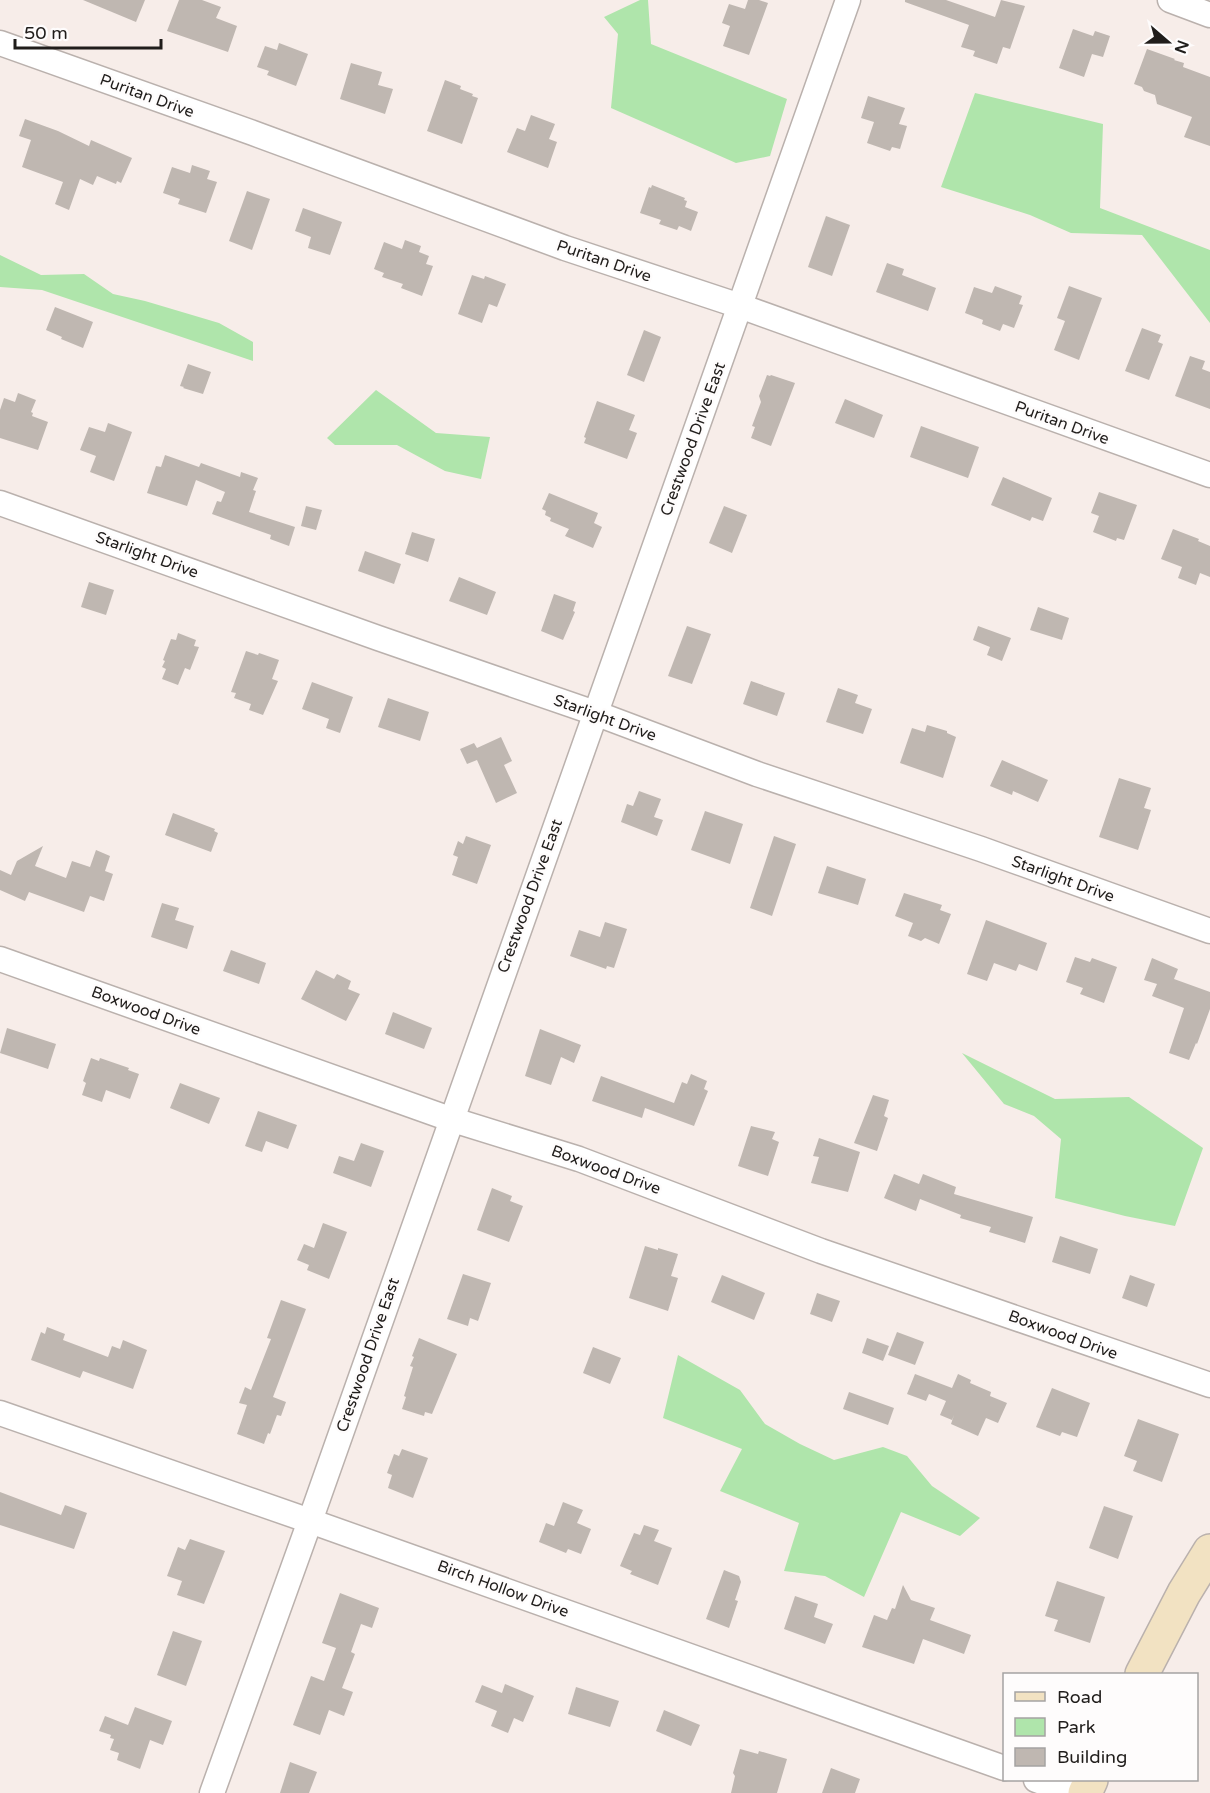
<svg xmlns="http://www.w3.org/2000/svg" width="1210" height="1793" font-family="'Varela Round',sans-serif">
  <style>
    .green { fill: #afe5ab }
    .building { fill: #bfb7b1 }
    .lines { fill: none; stroke-linecap: round; stroke-linejoin: round }
    .street-casing { stroke: #bab1ad; stroke-width: 27 }
    .secondary-casing { stroke: #bab1ad; stroke-width: 36 }
    .street { stroke: #fff; stroke-width: 24 }
    .secondary { stroke: #f2e2c2; stroke-width: 33 }
    .labels { text-anchor: middle; dominant-baseline: central; stroke-width: 5; stroke-linejoin: round; paint-order: stroke }
    .street-label { font-size: 16px; fill: #201d1b; stroke: #fefcfc }
  </style>
  <rect width="100%" height="100%" fill="#f7ede9"/>
  <g class="green">
    <polygon points="640,0 648,0 651,44 787,99 770,156 736,163 611,108 618,34 604,17"/>
    <polygon points="975,93 1103,124 1100,208 1210,250 1210,323 1142,235 1071,233 1030,215 941,187"/>
    <polygon points="0,255 41,275 84,274 113,294 145,301 219,323 253,342 253,361 42,290 0,287"/>
    <polygon points="376,390 436,433 490,437 481,479 445,471 397,445 335,445 327,438"/>
    <polygon points="962,1053 1055,1099 1129,1097 1203,1148 1175,1226 1125,1216 1055,1198 1061,1139 1034,1116 1004,1104"/>
    <polygon points="678,1355 740,1390 765,1424 800,1444 834,1460 883,1447 907,1456 932,1486 980,1518 960,1536 901,1512 864,1597 825,1576 784,1571 799,1523 720,1491 742,1449 663,1418"/>
  </g>
  <g class="building">
    <polygon points="83,0 145,0 136,22"/>
    <polygon points="179,0 202,0 221,7 216,18 237,26 228,52 167,31"/>
    <polygon points="748,0 759,0 768,3 749,55 723,46 730,26 722,23 729,4 745,9"/>
    <polygon points="905,0 946,0 995,17 1001,0 1025,6 1010,49 1003,47 997,64 973,56 975,51 961,47 969,25 905,2"/>
    <polygon points="1073,29 1093,36 1095,31 1110,36 1103,57 1092,54 1084,77 1059,68"/>
    <polygon points="279,43 308,54 296,86 267,75 269,71 257,67 265,46 277,50"/>
    <polygon points="1147,49 1175,59 1174,60 1184,63 1183,67 1210,77 1210,146 1184,137 1192,117 1157,104 1155,95 1144,91 1142,87 1134,84"/>
    <polygon points="351,63 382,72 378,85 393,89 385,114 340,99"/>
    <polygon points="445,80 461,86 460,89 473,94 472,96 478,98 462,144 427,131"/>
    <polygon points="868,96 905,108 899,124 907,126 900,149 892,147 890,151 867,143 874,122 861,118"/>
    <polygon points="531,115 555,124 549,139 557,142 548,168 507,152 517,128 525,131"/>
    <polygon points="25,119 58,131 89,146 91,140 132,158 121,183 117,181 116,184 97,176 93,185 80,179 69,210 55,204 63,182 22,167 31,140 19,136"/>
    <polygon points="192,165 210,171 207,179 217,182 206,213 178,204 180,199 163,193 172,167 190,173"/>
    <polygon points="652,185 685,198 684,200 687,201 685,207 698,212 691,231 679,226 677,230 659,224 661,220 640,213 649,187 651,188"/>
    <polygon points="247,191 270,199 252,250 229,241"/>
    <polygon points="303,208 342,222 330,255 308,248 311,237 295,231"/>
    <polygon points="826,216 850,225 832,276 808,267"/>
    <polygon points="405,240 421,246 419,252 429,256 426,264 433,266 422,296 401,288 403,284 382,277 384,273 374,269 384,242 402,249"/>
    <polygon points="887,263 904,269 902,275 936,288 928,311 876,292"/>
    <polygon points="472,275 484,279 485,276 506,284 497,307 489,304 482,323 458,314"/>
    <polygon points="995,286 1022,296 1019,304 1023,305 1014,328 1003,324 1000,331 982,324 983,320 965,313 974,287 992,293"/>
    <polygon points="1069,286 1102,298 1079,360 1054,350 1065,321 1057,318"/>
    <polygon points="55,307 93,322 83,348 61,339 62,337 46,330"/>
    <polygon points="1142,328 1161,335 1158,342 1163,344 1149,380 1125,371"/>
    <polygon points="644,330 661,337 644,382 627,375"/>
    <polygon points="1190,356 1205,361 1202,369 1210,372 1210,409 1175,396"/>
    <polygon points="188,364 211,372 203,394 183,388 184,387 180,386"/>
    <polygon points="767,375 770,376 771,375 795,383 771,446 751,438 755,427 752,426 761,402 759,396"/>
    <polygon points="18,393 36,400 31,412 33,413 32,416 48,422 38,450 0,438 0,410 4,398 15,402"/>
    <polygon points="845,399 883,415 874,438 835,423"/>
    <polygon points="597,401 635,415 629,430 637,433 627,459 584,443 586,438 584,437"/>
    <polygon points="108,423 132,432 114,481 90,472 96,456 80,450 89,427 105,432"/>
    <polygon points="921,426 979,447 968,478 910,457"/>
    <polygon points="165,455 199,467 201,463 240,477 241,472 258,478 253,490 256,491 249,512 295,527 289,546 270,539 271,535 212,514 217,501 221,502 225,492 196,480 187,506 147,493 156,466 161,467"/>
    <polygon points="1003,477 1052,498 1043,521 1032,517 1030,521 991,505"/>
    <polygon points="1099,492 1137,505 1124,540 1117,538 1116,541 1093,532 1099,516 1091,513"/>
    <polygon points="549,493 598,513 594,523 602,527 593,548 565,536 569,529 550,521 551,518 545,515 546,511 542,509"/>
    <polygon points="306,506 322,510 316,530 301,526"/>
    <polygon points="724,506 747,515 732,553 709,543"/>
    <polygon points="1173,529 1199,539 1198,541 1210,546 1210,577 1200,573 1196,585 1178,578 1182,567 1161,559"/>
    <polygon points="412,532 435,539 428,562 405,554"/>
    <polygon points="365,551 401,564 394,584 358,571"/>
    <polygon points="459,577 496,592 487,615 449,601"/>
    <polygon points="89,582 114,590 106,615 81,607"/>
    <polygon points="554,594 576,602 573,611 575,612 563,640 541,631"/>
    <polygon points="1038,607 1069,618 1062,640 1030,630"/>
    <polygon points="687,626 711,634 692,684 668,676"/>
    <polygon points="978,626 1011,638 1002,661 987,655 990,647 973,640"/>
    <polygon points="178,633 196,640 194,646 199,647 190,670 185,668 178,685 162,679 166,669 162,667 165,661 163,660 171,639 176,640"/>
    <polygon points="246,651 258,655 259,653 279,660 272,679 278,681 263,715 249,710 251,704 234,698 236,693 231,692"/>
    <polygon points="751,681 785,693 777,716 743,704"/>
    <polygon points="312,682 353,697 340,733 326,728 329,719 302,709"/>
    <polygon points="838,688 858,695 855,703 872,709 863,734 826,722"/>
    <polygon points="388,698 429,712 420,741 378,727"/>
    <polygon points="927,725 947,731 947,733 956,737 943,778 900,763 912,728 925,732"/>
    <polygon points="501,737 512,761 504,765 517,793 496,803 477,760 467,764 460,749 474,743 477,748"/>
    <polygon points="1002,760 1048,780 1038,802 1013,791 1012,795 990,786"/>
    <polygon points="1119,778 1151,788 1144,808 1151,810 1138,850 1099,837"/>
    <polygon points="639,791 661,799 654,817 663,820 657,836 621,822 627,804 633,806"/>
    <polygon points="705,811 743,824 730,864 691,850"/>
    <polygon points="173,813 215,829 214,831 218,833 211,852 165,835"/>
    <polygon points="466,836 491,845 477,884 452,875 458,857 453,855 458,841 463,844"/>
    <polygon points="774,836 796,844 772,916 750,908"/>
    <polygon points="43,846 35,866 66,878 72,861 90,867 96,850 110,856 105,871 113,874 104,901 90,896 84,912 29,892 25,901 0,890 0,870 11,875 17,861"/>
    <polygon points="827,866 866,879 858,905 818,893"/>
    <polygon points="904,893 942,905 940,910 951,914 939,944 925,938 921,941 908,936 913,923 895,916"/>
    <polygon points="162,903 179,908 175,920 194,926 187,949 151,937"/>
    <polygon points="986,920 1047,943 1037,971 1019,964 1016,971 994,963 987,981 967,974"/>
    <polygon points="605,922 627,929 614,968 607,966 606,969 570,956 579,930 600,937"/>
    <polygon points="231,950 266,963 259,984 223,971"/>
    <polygon points="1075,957 1090,962 1092,958 1117,967 1104,1003 1080,994 1083,988 1066,982"/>
    <polygon points="1152,958 1178,969 1174,979 1210,992 1210,1009 1197,1044 1196,1043 1189,1060 1169,1053 1184,1008 1152,996 1157,984 1144,980"/>
    <polygon points="316,970 334,979 337,974 351,981 348,989 360,994 346,1021 301,999"/>
    <polygon points="393,1012 432,1028 424,1049 385,1034"/>
    <polygon points="7,1028 56,1044 48,1069 0,1053"/>
    <polygon points="540,1029 581,1045 574,1063 561,1057 551,1085 525,1076"/>
    <polygon points="91,1058 99,1061 100,1058 129,1068 128,1070 139,1074 130,1099 106,1090 102,1102 82,1095 86,1083 83,1081"/>
    <polygon points="691,1074 707,1081 704,1089 708,1091 694,1126 645,1108 642,1118 592,1101 601,1076 674,1103 682,1082 687,1084"/>
    <polygon points="180,1083 220,1098 209,1124 170,1108"/>
    <polygon points="873,1095 889,1100 884,1116 888,1118 877,1151 854,1143"/>
    <polygon points="258,1111 297,1125 288,1149 266,1141 262,1152 245,1146"/>
    <polygon points="751,1126 775,1132 772,1139 779,1142 768,1176 738,1166"/>
    <polygon points="819,1138 860,1152 848,1192 811,1183 819,1157 813,1156"/>
    <polygon points="361,1143 384,1151 371,1187 333,1173 339,1156 354,1161"/>
    <polygon points="894,1174 919,1184 923,1174 956,1187 954,1194 1033,1217 1025,1243 989,1232 991,1227 960,1218 961,1215 920,1199 916,1211 884,1198"/>
    <polygon points="492,1188 512,1196 510,1201 523,1206 509,1242 477,1230"/>
    <polygon points="323,1223 347,1232 329,1279 307,1270 309,1265 297,1260 304,1244 314,1248"/>
    <polygon points="1060,1236 1098,1249 1090,1274 1052,1262"/>
    <polygon points="645,1246 658,1250 658,1248 678,1254 671,1276 678,1278 668,1311 629,1298"/>
    <polygon points="463,1274 491,1283 478,1321 470,1318 468,1326 447,1319"/>
    <polygon points="722,1275 765,1293 754,1320 711,1302"/>
    <polygon points="1130,1275 1155,1284 1147,1307 1122,1298"/>
    <polygon points="817,1293 840,1301 832,1322 810,1314"/>
    <polygon points="281,1300 306,1309 273,1397 286,1402 281,1416 277,1415 270,1434 268,1433 264,1444 237,1434 247,1405 239,1403 245,1387 251,1390 271,1339 267,1338"/>
    <polygon points="47,1327 65,1334 63,1340 108,1357 112,1346 120,1349 123,1340 147,1350 133,1389 83,1371 80,1378 31,1360 41,1332 45,1334"/>
    <polygon points="897,1332 924,1342 915,1365 888,1355"/>
    <polygon points="419,1338 457,1354 432,1414 425,1412 424,1416 402,1409 406,1397 404,1396 413,1367 410,1366 414,1357 412,1356"/>
    <polygon points="867,1338 889,1346 883,1361 862,1353"/>
    <polygon points="593,1347 621,1358 610,1384 583,1373"/>
    <polygon points="915,1374 952,1388 958,1374 971,1380 970,1383 991,1392 990,1396 1007,1403 998,1423 986,1418 978,1436 951,1424 954,1415 952,1420 940,1415 946,1401 929,1394 926,1401 907,1394"/>
    <polygon points="1052,1388 1090,1403 1077,1437 1062,1432 1060,1436 1036,1427"/>
    <polygon points="849,1392 894,1408 888,1425 843,1409"/>
    <polygon points="1138,1419 1179,1434 1162,1482 1133,1471 1137,1461 1124,1456"/>
    <polygon points="402,1449 428,1458 413,1498 388,1488 392,1475 387,1473 394,1454 399,1456"/>
    <polygon points="0,1492 61,1515 65,1505 87,1513 74,1549 0,1525"/>
    <polygon points="563,1502 583,1510 577,1523 591,1529 581,1554 568,1549 566,1553 539,1542 546,1523 554,1526"/>
    <polygon points="1104,1506 1133,1516 1118,1559 1089,1548"/>
    <polygon points="644,1525 659,1530 654,1541 672,1548 658,1585 630,1574 632,1571 620,1566 634,1533 640,1535"/>
    <polygon points="190,1539 225,1551 204,1604 177,1595 182,1581 167,1576 178,1547 185,1550"/>
    <polygon points="724,1570 739,1576 741,1582 735,1600 738,1601 729,1628 706,1619"/>
    <polygon points="1057,1581 1105,1597 1090,1643 1054,1631 1058,1620 1045,1616"/>
    <polygon points="903,1585 911,1600 935,1608 930,1620 971,1635 964,1654 923,1639 914,1664 862,1647 874,1615 887,1620 892,1608 895,1609"/>
    <polygon points="340,1593 379,1608 372,1628 361,1624 351,1652 355,1654 342,1688 353,1692 344,1716 329,1710 320,1735 293,1725 311,1676 324,1681 336,1648 322,1643"/>
    <polygon points="795,1596 818,1604 814,1617 833,1624 825,1644 784,1629"/>
    <polygon points="173,1631 202,1641 186,1686 157,1675"/>
    <polygon points="505,1684 534,1696 523,1722 514,1718 508,1733 491,1726 497,1711 475,1702 482,1685 502,1693"/>
    <polygon points="576,1687 619,1701 610,1727 568,1714"/>
    <polygon points="135,1707 172,1721 163,1745 150,1740 140,1769 117,1760 119,1753 110,1750 114,1739 110,1738 111,1735 99,1731 105,1716 128,1725"/>
    <polygon points="664,1710 700,1725 691,1746 656,1731"/>
    <polygon points="740,1749 758,1754 759,1751 787,1759 777,1793 731,1793 735,1776 733,1773"/>
    <polygon points="290,1762 317,1772 309,1793 280,1793"/>
    <polygon points="831,1768 860,1779 855,1793 822,1793"/>
  </g>
  <g class="lines">
    <defs>
      <g id="street">
        <polyline points="1170,0 1210,15"/>
        <polyline points="0,43 253,133 565,248 740,306 1210,475"/>
        <polyline points="0,503 378,638 595,713 757,774 981,849 1210,931"/>
        <polyline points="0,959 450,1119 579,1159 821,1251 1210,1385"/>
        <polyline points="0,1413 310,1521 1004,1768"/>
        <polyline points="1036,1780 1074,1793"/>
        <polyline points="212,1793 310,1521 848,0"/>
      </g>
      <g id="secondary">
        <polyline points="1142,1674 1184,1593 1210,1551"/>
        <polyline points="1085,1793 1091,1780"/>
      </g>
    </defs>
    <use href="#street" class="street-casing"/>
    <use href="#secondary" class="secondary-casing"/>
    <use href="#street" class="street"/>
    <use href="#secondary" class="secondary"/>
  </g>
  <g class="labels">
    <g class="street-label">
      <text transform="translate(147 96) rotate(20)">Puritan Drive</text>
      <text transform="translate(604 261) rotate(19)">Puritan Drive</text>
      <text transform="translate(1062 423) rotate(20)">Puritan Drive</text>
      <text transform="translate(693 439) rotate(-70)">Crestwood Drive East</text>
      <text transform="translate(147 555) rotate(20)">Starlight Drive</text>
      <text transform="translate(605 718) rotate(20)">Starlight Drive</text>
      <text transform="translate(1063 879) rotate(20)">Starlight Drive</text>
      <text transform="translate(530 896) rotate(-70)">Crestwood Drive East</text>
      <text transform="translate(146 1011) rotate(20)">Boxwood Drive</text>
      <text transform="translate(606 1170) rotate(20)">Boxwood Drive</text>
      <text transform="translate(1063 1335) rotate(20)">Boxwood Drive</text>
      <text transform="translate(368 1355) rotate(-71)">Crestwood Drive East</text>
      <text transform="translate(503 1589) rotate(20)">Birch Hollow Drive</text>
    </g>
  </g>
  <rect x="1003" y="1673" width="195" height="108" fill="#fefcfc" stroke="#a5a3a2" stroke-width="1.5"/>
  <rect x="1015" y="1692" width="30" height="9" fill="#f2e2c2" stroke="#a5a3a2" stroke-width="1.5"/>
  <text x="1057" y="1703" font-size="18" fill="#201d1b">Road</text>
  <rect x="1015" y="1718" width="30" height="18" fill="#afe5ab" stroke="#a5a3a2" stroke-width="1.5"/>
  <text x="1057" y="1733" font-size="18" fill="#201d1b">Park</text>
  <rect x="1015" y="1748" width="30" height="18" fill="#bfb7b1" stroke="#a5a3a2" stroke-width="1.5"/>
  <text x="1057" y="1763" font-size="18" fill="#201d1b">Building</text>
  <g transform="translate(1168 42) rotate(110)" stroke="#fefcfc" stroke-width="4.5" paint-order="stroke">
  <path d="M0-4.5L10 22L0 15L-10 22Z" fill="#201d1b"/>
  <text y="-9" font-size="16" font-weight="bold" text-anchor="middle" fill="#201d1b">N</text>
  </g>
  <path d="M15 39v9h146v-9" fill="none" stroke="#201d1b" stroke-width="3"/>
  <text x="24" y="39" font-size="18" fill="#201d1b" stroke="#fefcfc" stroke-width="4.5" paint-order="stroke">50 m</text>
</svg>
